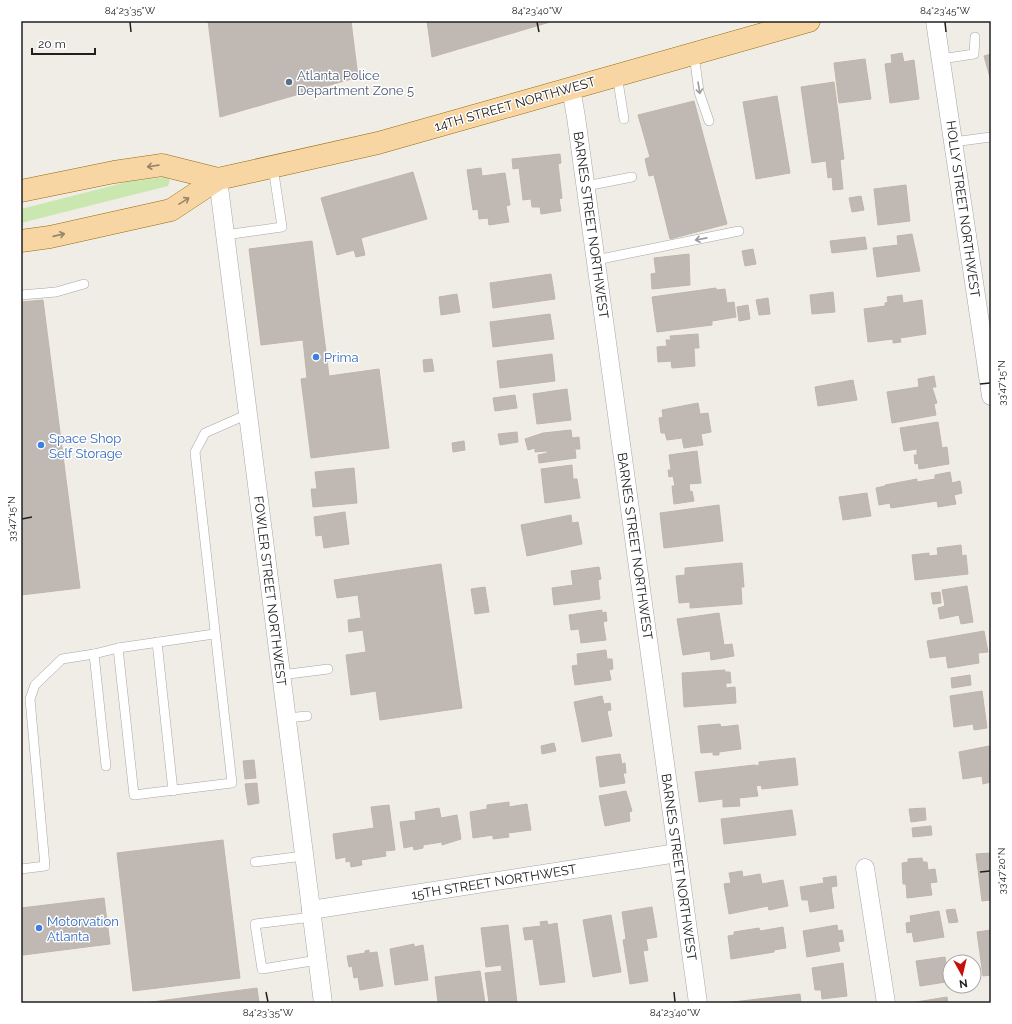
<svg xmlns="http://www.w3.org/2000/svg" width="1012" height="1024" font-family="Raleway,sans-serif">
  <style>
    .grass { fill: #c9e7af }
    .building { fill: #c0b9b3; stroke: #c1b5a9 }
    .lines { fill: none; stroke-linecap: round; stroke-linejoin: round }
    .lane-casing { stroke: #a7a7a7; stroke-width: 10 }
    .street-casing { stroke: #a7a7a7; stroke-width: 19 }
    .primary-casing { stroke: #956b07; stroke-width: 23 }
    .lane { stroke: #fff; stroke-width: 9 }
    .street { stroke: #fff; stroke-width: 18 }
    .primary { stroke: #f8d6a4; stroke-width: 22 }
    .oneway { stroke: #9b9b9b }
    .oneway2 { stroke: #978469 }
    .ticks { fill: none; stroke: #202020; stroke-width: 1.5 }
    .service-dot { fill: #5c6f8a; stroke: #fff; stroke-width: 1.5 }
    .shop-dot { fill: #3f7fe0; stroke: #fff; stroke-width: 1.5 }
    .labels { text-anchor: middle; dominant-baseline: central; stroke-width: 3; stroke-linejoin: round; paint-order: stroke }
    .service-label { font-size: 13px; fill: #4e5e75; stroke: #fff; text-anchor: start }
    .street-label { font-size: 13px; fill: #202020; stroke: #fff }
    .shop-label { font-size: 13px; fill: #366cbe; stroke: #fff; text-anchor: start }
    .neatline { fill: none; stroke: #202020; stroke-width: 1.5 }
    .ticks-label { font-size: 10px; text-anchor: middle; fill: #202020 }
  </style>
  <rect width="100%" height="100%" fill="#f0ede7"/>
  <polygon class="grass" points="165,177 170,180 168,186 21,223 21,209 127,182"/>
  <g class="building">
    <polygon points="208,21 351,21 358,77 220,117"/>
    <polygon points="427,21 550,21 550,22 432,57"/>
    <polygon points="902,53 904,62 914,60 919,99 890,103 885,64 892,63 891,55"/>
    <polygon points="991,54 991,81 984,56"/>
    <polygon points="865,59 871,99 839,103 834,63"/>
    <polygon points="834,82 844,159 840,160 843,189 833,190 832,177 828,178 826,161 812,163 801,87"/>
    <polygon points="777,96 790,173 756,179 743,102"/>
    <polygon points="694,101 727,224 670,239 654,175 649,176 645,159 650,157 638,115"/>
    <polygon points="560,154 561,163 558,164 562,198 559,199 561,211 541,214 540,207 532,207 531,199 523,200 519,168 513,169 512,159"/>
    <polygon points="481,168 482,176 505,173 510,205 506,206 509,222 489,225 488,218 479,219 478,209 473,210 467,170"/>
    <polygon points="413,172 427,219 361,238 365,255 356,257 354,250 337,255 321,198"/>
    <polygon points="906,185 910,221 878,225 874,189"/>
    <polygon points="861,196 864,210 852,212 849,198"/>
    <polygon points="912,234 920,271 877,277 873,248 898,245 897,236"/>
    <polygon points="865,237 867,249 832,253 830,241"/>
    <polygon points="312,241 329,376 379,369 389,448 311,458 301,379 307,378 303,340 261,345 249,249"/>
    <polygon points="753,249 756,264 745,266 742,251"/>
    <polygon points="689,254 690,285 652,289 651,274 656,273 654,258"/>
    <polygon points="551,274 555,299 493,308 490,283"/>
    <polygon points="716,288 716,290 725,289 727,303 734,302 736,317 712,321 712,325 657,332 652,297"/>
    <polygon points="833,292 835,312 812,314 810,295"/>
    <polygon points="457,294 460,312 441,315 439,297"/>
    <polygon points="902,295 903,303 922,300 926,334 900,338 901,342 893,343 893,339 868,342 864,309 885,306 885,303 888,302 887,297"/>
    <polygon points="768,298 770,314 759,315 756,300"/>
    <polygon points="43,300 80,588 21,595 21,302"/>
    <polygon points="748,305 750,319 739,321 737,307"/>
    <polygon points="550,314 554,339 493,347 490,322"/>
    <polygon points="698,334 699,348 694,348 695,366 672,368 671,361 658,362 657,347 667,346 666,340 671,340 670,336"/>
    <polygon points="552,354 555,381 500,388 497,361"/>
    <polygon points="432,359 434,371 424,372 423,360"/>
    <polygon points="934,376 936,387 932,387 937,403 934,404 936,415 892,423 887,392 919,387 918,379"/>
    <polygon points="853,380 857,400 818,406 815,387"/>
    <polygon points="567,389 571,420 537,424 533,394"/>
    <polygon points="515,395 517,408 495,411 493,398"/>
    <polygon points="698,403 700,414 708,413 711,432 701,434 703,445 684,448 682,438 667,440 665,433 661,433 659,418 663,417 662,410"/>
    <polygon points="938,422 942,448 947,447 949,464 919,469 918,463 915,464 914,455 917,455 917,449 904,451 900,428"/>
    <polygon points="571,430 572,438 579,437 580,449 575,449 576,458 539,463 538,455 547,453 547,451 535,452 535,448 528,450 525,439 543,433"/>
    <polygon points="517,432 518,442 500,445 498,434"/>
    <polygon points="464,441 465,450 453,452 452,443"/>
    <polygon points="697,451 701,483 689,484 690,492 692,491 694,501 674,504 672,486 675,486 673,476 669,477 668,470 671,470 669,455"/>
    <polygon points="572,465 573,479 577,479 580,498 545,503 541,469"/>
    <polygon points="354,468 357,503 313,507 311,489 317,489 315,472"/>
    <polygon points="950,472 952,483 960,481 962,493 954,495 956,504 938,507 937,501 891,508 890,503 879,505 876,488 885,486 885,485 917,479 917,482 935,479 935,475"/>
    <polygon points="867,493 871,516 843,520 839,497"/>
    <polygon points="719,505 723,541 664,548 660,513"/>
    <polygon points="345,512 349,544 324,548 322,535 316,536 314,517"/>
    <polygon points="571,515 572,523 578,522 582,544 527,556 521,525"/>
    <polygon points="961,545 962,556 966,555 968,574 915,580 912,555 929,553 929,556 938,555 937,548"/>
    <polygon points="742,563 744,587 741,587 742,604 690,608 690,602 679,603 676,576 685,575 685,568"/>
    <polygon points="441,564 462,708 380,720 376,691 351,695 346,655 366,652 363,630 349,632 348,620 361,618 358,595 337,598 334,580"/>
    <polygon points="599,567 601,579 598,580 600,599 554,605 552,588 573,585 571,571"/>
    <polygon points="967,586 973,622 961,624 959,615 940,619 938,608 945,606 942,590"/>
    <polygon points="485,587 489,612 475,614 471,589"/>
    <polygon points="940,592 941,603 933,604 931,593"/>
    <polygon points="602,610 602,613 606,612 607,621 603,622 606,640 581,643 579,629 571,630 569,615"/>
    <polygon points="719,613 724,645 732,644 734,656 711,660 710,651 683,655 677,619"/>
    <polygon points="984,631 988,652 978,653 979,663 948,668 946,656 930,658 927,641"/>
    <polygon points="606,650 607,659 612,659 613,669 609,670 611,680 575,685 572,666 578,665 577,654"/>
    <polygon points="725,670 725,672 730,672 731,683 726,683 726,688 735,687 736,703 684,707 682,673"/>
    <polygon points="970,675 971,685 952,688 951,678"/>
    <polygon points="982,691 987,728 974,730 973,724 954,727 950,696"/>
    <polygon points="602,696 604,704 610,703 611,710 607,711 612,736 582,742 574,702"/>
    <polygon points="720,724 721,727 738,725 741,749 719,752 719,755 713,755 713,752 701,753 698,726"/>
    <polygon points="554,743 556,751 542,754 541,746"/>
    <polygon points="989,746 991,782 983,784 982,776 963,779 959,752"/>
    <polygon points="620,754 622,764 625,763 626,773 623,773 625,783 600,787 596,757"/>
    <polygon points="795,758 798,785 762,789 761,785 756,786 758,796 739,798 740,806 723,807 723,799 699,802 695,772 754,765 759,766 759,762"/>
    <polygon points="254,760 256,778 245,779 243,761"/>
    <polygon points="257,783 259,803 248,805 245,784"/>
    <polygon points="626,791 632,811 629,812 630,821 605,826 599,796"/>
    <polygon points="509,802 509,807 527,804 531,830 508,833 509,837 493,839 493,835 473,838 470,812 487,809 487,805"/>
    <polygon points="389,805 395,850 385,851 386,856 361,860 362,865 351,867 350,861 346,862 346,857 336,859 333,834 374,828 371,807"/>
    <polygon points="439,808 441,818 457,815 461,839 442,845 442,842 423,845 423,848 414,850 413,846 404,848 400,822 416,820 415,812"/>
    <polygon points="925,808 926,820 911,822 909,809"/>
    <polygon points="792,810 796,835 724,844 721,819"/>
    <polygon points="931,826 932,835 913,837 912,828"/>
    <polygon points="223,840 240,978 133,991 117,853"/>
    <polygon points="991,853 991,900 982,901 976,854"/>
    <polygon points="922,858 923,862 927,862 928,870 935,869 937,882 930,883 932,895 907,898 906,884 903,884 902,863 908,862 908,859"/>
    <polygon points="742,871 743,877 760,874 762,884 783,880 788,906 769,910 768,906 729,914 724,884 731,883 729,873"/>
    <polygon points="836,876 837,886 831,887 834,908 810,912 808,900 802,900 800,887 824,883 823,878"/>
    <polygon points="104,898 110,944 23,955 21,908"/>
    <polygon points="652,907 657,937 646,939 648,950 643,951 648,981 630,984 623,940 626,939 622,912"/>
    <polygon points="955,909 958,922 949,923 946,910"/>
    <polygon points="939,911 944,937 914,942 912,932 907,933 906,923 911,922 910,916"/>
    <polygon points="611,915 621,972 593,977 583,920"/>
    <polygon points="547,921 548,925 557,923 565,982 540,985 533,939 525,940 523,928 541,926 540,922"/>
    <polygon points="508,925 517,1003 489,1003 485,973 502,971 501,965 486,967 481,928"/>
    <polygon points="837,925 838,931 842,930 844,941 838,942 840,951 807,957 803,931"/>
    <polygon points="783,927 786,948 774,950 774,952 731,959 728,936 734,935 734,932 759,928 760,931"/>
    <polygon points="991,930 991,975 983,976 977,932"/>
    <polygon points="414,944 414,947 423,945 428,980 395,985 390,949"/>
    <polygon points="369,950 369,953 377,952 383,986 360,990 358,977 354,978 352,966 349,967 347,956 365,953 365,951"/>
    <polygon points="945,957 947,970 944,970 946,982 920,986 916,961"/>
    <polygon points="843,963 847,996 822,999 821,990 815,990 812,968"/>
    <polygon points="480,971 485,1003 438,1003 435,977"/>
    <polygon points="257,988 259,1003 144,1003"/>
    <polygon points="800,994 801,1003 733,1002"/>
    <polygon points="947,997 948,1003 916,1003 916,1002"/>
  </g>
  <g class="lines">
    <defs>
      <g id="lane">
        <polyline points="694,54 699,92 709,121"/>
        <polyline points="941,59 974,54 975,37"/>
        <polyline points="617,75 624,119"/>
        <polyline points="953,142 991,137"/>
        <polyline points="586,186 632,177"/>
        <polyline points="225,235 282,227 273,167"/>
        <polyline points="596,260 739,231"/>
        <polyline points="21,295 56,292 84,284"/>
        <polyline points="157,642 173,791"/>
        <polyline points="118,648 134,795 232,783 195,452 205,433 248,414"/>
        <polyline points="94,654 106,766"/>
        <polyline points="281,675 328,669"/>
        <polyline points="287,718 307,716"/>
        <polyline points="255,862 304,856"/>
        <polyline points="21,869 45,866 30,699 35,685 62,659 94,654 118,648 214,634"/>
        <polyline points="312,917 255,924 262,969 318,960"/>
      </g>
      <g id="street">
        <polyline points="935,21 991,396"/>
        <polyline points="571,88 576,117 698,1003"/>
        <polyline points="218,179 323,1003"/>
        <polyline points="865,868 886,1003"/>
        <polyline points="311,910 677,853"/>
      </g>
      <g id="primary">
        <polyline points="21,191 114,172 162,165 218,179"/>
        <polyline points="21,241 50,237 171,210 218,179 378,143 809,21"/>
      </g>
    </defs>
    <use href="#lane" class="lane-casing"/>
    <use href="#street" class="street-casing"/>
    <use href="#primary" class="primary-casing"/>
    <use href="#lane" class="lane"/>
    <use href="#street" class="street"/>
    <use href="#primary" class="primary"/>
  </g>
  <defs><path id="oneway-shaft" d="M-6 0H5M1.5-3L5.5 0L1.5 3" fill="none" stroke-width="1.6" stroke-linecap="round" stroke-linejoin="round"/></defs>
  <g class="oneway">
    <use href="#oneway-shaft" transform="translate(699 88) rotate(81)"/>
    <use href="#oneway-shaft" transform="translate(701 239) rotate(169)"/>
  </g>
  <g class="oneway2">
    <use href="#oneway-shaft" transform="translate(153 166) rotate(172)"/>
    <use href="#oneway-shaft" transform="translate(184 201) rotate(-32)"/>
    <use href="#oneway-shaft" transform="translate(59 235) rotate(-13)"/>
  </g>
  <path class="ticks" d="M130,22L131,32M537,22L539,32M945,22L946,32M980,384L990,383M22,519L32,517M980,872L990,871M266,992L268,1002M674,992L675,1002"/>
  <circle class="service-dot" cx="289" cy="82" r="4"/>
  <g class="shop-dot">
    <circle cx="316" cy="357" r="4"/>
    <circle cx="41" cy="445" r="4"/>
    <circle cx="39" cy="928" r="4"/>
  </g>
  <g class="labels">
    <g class="service-label">
      <text x="297" y="75">Atlanta Police<tspan x="297" dy="15">Department Zone 5</tspan></text>
    </g>
    <g class="street-label">
      <text transform="translate(515 104) rotate(-16)">14TH STREET NORTHWEST</text>
      <text transform="translate(963 209) rotate(82)">HOLLY STREET NORTHWEST</text>
      <text transform="translate(591 225) rotate(82)">BARNES STREET NORTHWEST</text>
      <text transform="translate(635 546) rotate(82)">BARNES STREET NORTHWEST</text>
      <text transform="translate(270 591) rotate(83)">FOWLER STREET NORTHWEST</text>
      <text transform="translate(679 867) rotate(82)">BARNES STREET NORTHWEST</text>
      <text transform="translate(494 882) rotate(-9)">15TH STREET NORTHWEST</text>
    </g>
    <g class="shop-label">
      <text x="324" y="357">Prima</text>
      <text x="49" y="438">Space Shop<tspan x="49" dy="15">Self Storage</tspan></text>
      <text x="47" y="921">Motorvation<tspan x="47" dy="15">Atlanta</tspan></text>
    </g>
  </g>
  <rect width="1012" height="1024" fill="none" stroke="#ffffff" stroke-width="44"/>
  <g transform="translate(962 974) rotate(172)"><circle r="19" fill="#ffffff" stroke="#a6a6a6"/>
  <path d="M0-3L7 15L0 10L-7 15Z" fill="#c61009"/>
  <text y="-6" font-size="11" font-weight="bold" text-anchor="middle" fill="#202020">N</text>
  </g>
  <path d="M32 48v6h63v-6" fill="none" stroke="#202020" stroke-width="2"/>
  <text x="38" y="48" font-size="12" fill="#202020" stroke="#ffffff" stroke-width="3" paint-order="stroke">20 m</text>
  <rect x="22" y="22" width="968" height="980" class="neatline"/>
  <g class="ticks-label">
    <text x="130" y="14">84°23'35"W</text>
    <text x="537" y="14">84°23'40"W</text>
    <text x="945" y="14">84°23'45"W</text>
    <text transform="translate(1001 383) rotate(-90)" y="4">33°47'15"N</text>
    <text transform="translate(11 519) rotate(-90)" y="4">33°47'15"N</text>
    <text transform="translate(1001 871) rotate(-90)" y="4">33°47'20"N</text>
    <text x="268" y="1016">84°23'35"W</text>
    <text x="675" y="1016">84°23'40"W</text>
  </g>
</svg>
